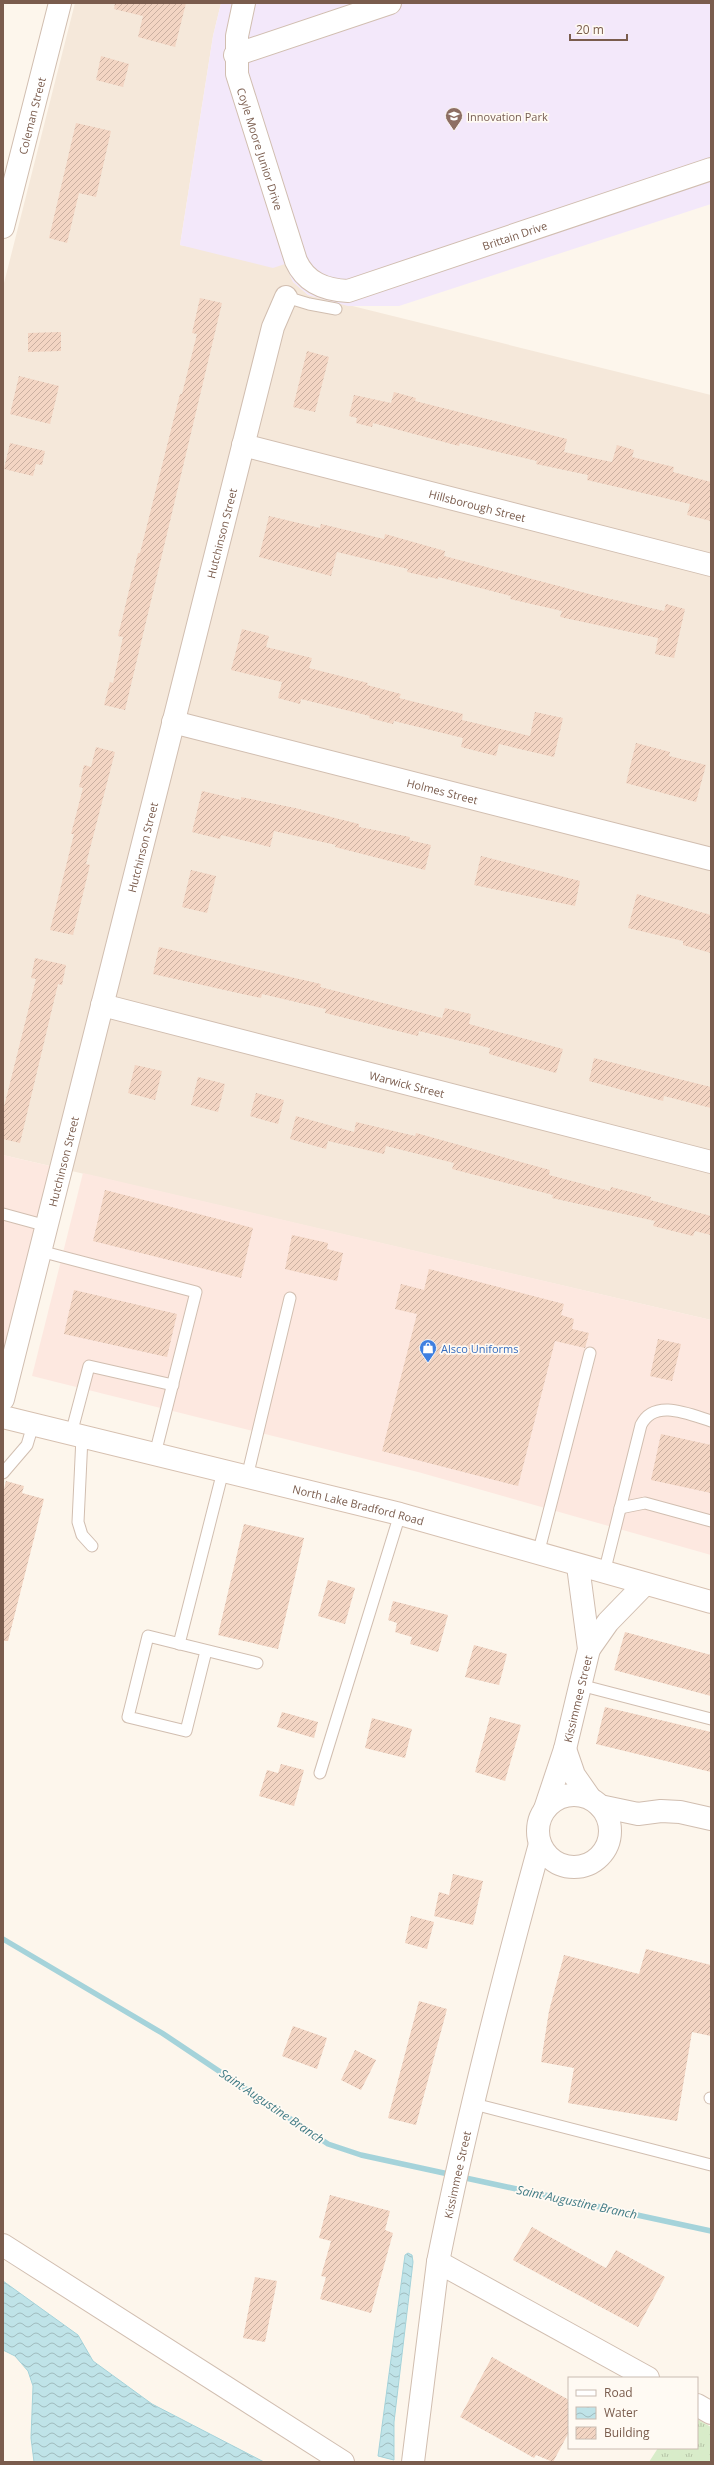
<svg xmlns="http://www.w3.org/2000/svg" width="714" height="2465" font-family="'Open Sans',sans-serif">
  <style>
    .residential { fill: #f5e8da }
    .commercial { fill: #fde8e0 }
    .education { fill: #f3e8fa }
    .park { fill: url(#park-tufts) }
    .water { fill: url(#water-waves); stroke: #a5d3da }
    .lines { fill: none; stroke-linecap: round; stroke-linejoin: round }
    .stream { stroke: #a5d3da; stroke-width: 5.5 }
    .building { fill: url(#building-hatch) }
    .service-casing { stroke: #d1beb0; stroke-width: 13 }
    .minor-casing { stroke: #d1beb0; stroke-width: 24 }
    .tertiary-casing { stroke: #d1beb0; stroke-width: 24 }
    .secondary-casing { stroke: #d6c0b0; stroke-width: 24 }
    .service { stroke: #fff; stroke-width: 11 }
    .minor { stroke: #fff; stroke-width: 22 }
    .tertiary { stroke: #fff; stroke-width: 22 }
    .secondary { stroke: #fff; stroke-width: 22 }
    .labels { text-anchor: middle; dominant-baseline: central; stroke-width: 3.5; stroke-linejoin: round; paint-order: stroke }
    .street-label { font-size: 11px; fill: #7a5c4d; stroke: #fffaf3 }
    .education-label { font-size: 11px; fill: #785e54; stroke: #fffaf3; text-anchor: start }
    .shop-label { font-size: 11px; fill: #366cbe; stroke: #fffaf3; text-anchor: start }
    .water-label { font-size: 12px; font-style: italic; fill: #437c86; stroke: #fffaf3 }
  </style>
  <defs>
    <pattern id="park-tufts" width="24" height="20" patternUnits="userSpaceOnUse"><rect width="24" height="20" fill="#d8ecc9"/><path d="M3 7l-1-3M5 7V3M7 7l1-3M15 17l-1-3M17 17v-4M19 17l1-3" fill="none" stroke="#b4c2a5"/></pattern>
    <pattern id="water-waves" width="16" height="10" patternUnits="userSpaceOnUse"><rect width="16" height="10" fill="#bfe3e8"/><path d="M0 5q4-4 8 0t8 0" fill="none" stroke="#a0bbbe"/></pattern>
    <pattern id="building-hatch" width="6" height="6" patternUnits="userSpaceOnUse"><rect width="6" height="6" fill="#f3d5c3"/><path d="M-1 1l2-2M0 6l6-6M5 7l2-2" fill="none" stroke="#cab0a1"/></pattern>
  </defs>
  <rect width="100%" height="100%" fill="#fdf6ec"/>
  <polygon class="residential" points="75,3 221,3 213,36 180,245 285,264 293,282 308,295 711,395 711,1320 3,1155 3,287"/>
  <g class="commercial">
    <polygon points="3,1155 50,1166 3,1352"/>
    <polygon points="83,1173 711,1320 711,1555 418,1472 32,1376"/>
  </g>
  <polygon class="education" points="221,3 711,3 711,204 399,306 348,306 308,295 293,282 285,264 273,268 180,245 213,36"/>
  <polygon class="park" points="697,2419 711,2427 711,2462 649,2462 658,2448 697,2448"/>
  <g class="water">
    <polygon points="408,2253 412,2255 413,2262 394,2422 394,2460 378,2456 405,2255"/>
    <polygon points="3,2281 78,2335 93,2361 152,2404 264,2462 34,2462 31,2438 33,2386 28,2371 15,2356 3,2350"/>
  </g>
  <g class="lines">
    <g class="stream">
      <polyline points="3,1939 162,2033 328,2144 361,2155 453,2175"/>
      <polyline points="461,2177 711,2231"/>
    </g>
  </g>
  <g class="building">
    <polygon points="115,3 186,3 175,47 138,37 143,16 114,9"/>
    <polygon points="101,56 129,64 123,87 96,80"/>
    <polygon points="76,123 111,131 96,197 79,193 67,243 49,238"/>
    <polygon points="200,298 222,303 125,710 104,705 110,682 113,683 123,637 118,636 138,553 140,553 180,394 182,394 197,334 192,333"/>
    <polygon points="61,332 61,351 28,352 28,333"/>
    <polygon points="307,351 329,357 315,412 293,407"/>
    <polygon points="19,376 59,386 50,424 10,414"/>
    <polygon points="394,392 416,398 415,401 567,439 564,452 612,462 617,445 634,450 632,457 674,467 673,472 711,482 711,521 687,515 690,504 587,480 588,475 536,464 537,461 460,443 459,446 373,423 372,427 356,423 357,418 349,416 354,395 391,403"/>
    <polygon points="10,443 45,451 42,465 36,464 33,476 4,469"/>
    <polygon points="269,516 320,528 321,524 384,539 385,534 445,551 444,556 593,595 664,611 666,604 685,609 674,658 655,654 658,638 560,617 562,611 510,599 511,596 438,577 438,579 407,572 408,569 337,552 331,576 259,557"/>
    <polygon points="242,629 269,636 266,647 312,658 309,668 368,683 367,685 401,694 399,698 463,714 462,720 530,736 535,712 563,718 554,757 499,744 496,756 461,747 463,738 394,721 393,724 369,718 370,716 301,699 300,704 278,698 282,682 231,670"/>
    <polygon points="636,743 670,752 669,756 706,765 696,802 626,783"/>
    <polygon points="96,747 115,752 86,864 90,865 73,935 50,930 74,834 71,834 83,788 79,787 84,765 91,767"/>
    <polygon points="202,791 241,800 241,797 295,808 359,824 359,827 410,837 409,840 431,845 425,870 335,847 336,845 274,831 270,847 221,835 220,839 192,832"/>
    <polygon points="481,856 580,881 575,906 474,885"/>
    <polygon points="191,870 216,876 207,913 182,907"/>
    <polygon points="637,894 711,915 711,953 683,945 683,941 628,928"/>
    <polygon points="159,947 321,984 320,987 442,1018 445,1008 471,1014 469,1024 563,1049 556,1073 489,1054 490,1048 419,1031 418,1036 325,1013 326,1009 262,994 261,998 153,974"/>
    <polygon points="35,958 66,965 62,985 58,984 20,1143 3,1139 3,1111 36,979 31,978"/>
    <polygon points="594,1058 711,1087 711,1108 664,1096 663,1101 589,1081"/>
    <polygon points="135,1065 162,1071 155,1100 128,1093"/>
    <polygon points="198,1077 225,1084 218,1112 191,1105"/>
    <polygon points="256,1093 284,1100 278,1124 250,1116"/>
    <polygon points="296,1116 354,1132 356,1122 415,1136 416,1133 550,1170 549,1175 610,1191 611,1187 651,1197 650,1200 711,1216 711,1235 695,1231 693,1236 653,1226 655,1221 552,1198 553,1195 452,1169 454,1163 386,1146 384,1154 328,1141 326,1149 290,1139"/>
    <polygon points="105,1190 253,1228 241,1278 93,1241"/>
    <polygon points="292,1235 328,1243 327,1249 343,1253 337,1281 285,1269"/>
    <polygon points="429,1269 564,1304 561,1315 574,1319 572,1329 589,1333 585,1348 555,1341 518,1486 382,1451 417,1314 395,1309 401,1284 424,1290"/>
    <polygon points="74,1290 177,1314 167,1357 64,1334"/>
    <polygon points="658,1339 681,1344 672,1381 650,1376"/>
    <polygon points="661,1434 711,1445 711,1493 651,1480"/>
    <polygon points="6,1481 24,1486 22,1493 44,1499 8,1641 3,1641 3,1493"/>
    <polygon points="244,1524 304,1538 278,1649 218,1635"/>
    <polygon points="328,1580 355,1588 345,1624 318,1616"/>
    <polygon points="393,1601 448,1615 438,1652 410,1644 412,1637 395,1632 397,1623 388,1620"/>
    <polygon points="625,1632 711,1655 711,1696 614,1670"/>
    <polygon points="474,1645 507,1654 499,1685 465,1677"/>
    <polygon points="605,1707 711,1732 711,1772 596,1744"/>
    <polygon points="282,1712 318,1722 314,1738 277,1727"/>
    <polygon points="490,1717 521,1725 505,1781 475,1772"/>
    <polygon points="372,1718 412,1729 405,1758 365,1748"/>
    <polygon points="281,1764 304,1770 294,1806 259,1796 267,1770 278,1773"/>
    <polygon points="453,1874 483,1881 473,1925 434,1916 439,1892 449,1895"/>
    <polygon points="411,1916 434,1922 427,1949 405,1943"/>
    <polygon points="646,1949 711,1965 711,2036 692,2032 677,2121 568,2103 574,2068 541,2062 549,2011 564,1955 639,1974"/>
    <polygon points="419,2001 447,2009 416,2125 388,2118"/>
    <polygon points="293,2026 327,2038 317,2069 282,2056"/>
    <polygon points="355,2050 376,2060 361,2090 341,2080"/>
    <polygon points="330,2195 390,2211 385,2230 393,2233 371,2313 320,2299 326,2277 321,2276 331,2241 319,2238"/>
    <polygon points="532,2227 606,2268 616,2250 665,2277 638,2327 513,2260"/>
    <polygon points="255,2277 277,2281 265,2342 243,2338"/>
    <polygon points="492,2357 569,2400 569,2432 553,2462 536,2455 534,2458 460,2417"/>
  </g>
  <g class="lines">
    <defs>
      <g id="service">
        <polyline points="286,297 309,304 336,309"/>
        <polyline points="3,1214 47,1226"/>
        <polyline points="40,1251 196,1292 155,1454"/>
        <polyline points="71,1434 89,1366 173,1385"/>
        <polyline points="82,1437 78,1522 82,1535 92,1546"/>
        <polyline points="3,1473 27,1445 33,1425"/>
        <polyline points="247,1477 290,1298"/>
        <polyline points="620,1508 645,1503 711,1521"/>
        <polyline points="538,1554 590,1353"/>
        <path d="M604,1573L641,1425C654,1398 689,1414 711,1421"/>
        <polyline points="179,1644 223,1471"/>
        <polyline points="206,1651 186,1731 128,1717 148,1636 257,1663"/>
        <polyline points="580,1685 711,1719"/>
        <polyline points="320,1773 400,1514"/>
        <polyline points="710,2098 711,2098"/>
        <polyline points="474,2104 711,2165"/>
      </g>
      <g id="minor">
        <path id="s1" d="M244,3L237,36V74L296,261C306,283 325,290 348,291L711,169"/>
        <polyline points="235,55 390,3"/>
        <path id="s2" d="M3,227L60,3"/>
        <path id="s3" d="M243,445L711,565"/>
        <path id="s4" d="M173,722L711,859"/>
        <path id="s5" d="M102,1005L711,1162"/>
        <path id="s6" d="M3,1399L273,327L286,297"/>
        <polyline points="3,2245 343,2462"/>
        <polyline points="438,2262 648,2378"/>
        <polyline points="697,2405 711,2413"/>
      </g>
      <g id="tertiary">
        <polyline points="589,1649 608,1622 645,1584"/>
        <polyline points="565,1749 574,1775 590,1798"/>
        <circle cx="574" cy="1831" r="36"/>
        <polyline points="600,1806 638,1814 661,1811 680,1812 711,1819"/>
        <path id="s7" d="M545,1809L565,1749L589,1649L578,1566"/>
        <path id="s8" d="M413,2462L438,2262C466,2122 502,1982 540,1844"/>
      </g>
      <g id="secondary">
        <path id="s9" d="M3,1417L400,1514L711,1602"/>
      </g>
    </defs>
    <use href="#service" class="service-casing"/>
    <use href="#minor" class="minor-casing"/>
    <use href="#tertiary" class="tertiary-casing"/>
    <use href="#secondary" class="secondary-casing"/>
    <use href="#service" class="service"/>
    <use href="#minor" class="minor"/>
    <use href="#tertiary" class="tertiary"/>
    <use href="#secondary" class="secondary"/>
  </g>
  <defs>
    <symbol id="university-pin" viewBox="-11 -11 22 30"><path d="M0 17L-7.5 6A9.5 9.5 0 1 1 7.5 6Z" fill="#8d6e63" stroke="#fffaf3"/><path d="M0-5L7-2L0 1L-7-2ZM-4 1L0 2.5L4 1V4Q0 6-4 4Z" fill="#fff"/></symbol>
    <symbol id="shop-pin" viewBox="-11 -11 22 30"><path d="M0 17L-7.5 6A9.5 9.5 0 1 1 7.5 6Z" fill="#3f7fe0" stroke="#fffaf3"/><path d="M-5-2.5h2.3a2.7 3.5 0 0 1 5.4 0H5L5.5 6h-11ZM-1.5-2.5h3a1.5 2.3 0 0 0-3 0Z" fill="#fff"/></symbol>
  </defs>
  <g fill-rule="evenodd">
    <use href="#university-pin" x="444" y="106" width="20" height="27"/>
    <use href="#shop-pin" x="418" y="1338" width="20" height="27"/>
  </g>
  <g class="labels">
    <g class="street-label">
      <text stroke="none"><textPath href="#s2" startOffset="115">Coleman Street</textPath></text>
      <text stroke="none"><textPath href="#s1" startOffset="150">Coyle Moore Junior Drive</textPath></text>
      <text stroke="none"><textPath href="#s1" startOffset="507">Brittain Drive</textPath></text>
      <text stroke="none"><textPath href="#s3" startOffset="242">Hillsborough Street</textPath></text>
      <text stroke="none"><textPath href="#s6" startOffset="893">Hutchinson Street</textPath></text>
      <text stroke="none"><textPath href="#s4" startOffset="278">Holmes Street</textPath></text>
      <text stroke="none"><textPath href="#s6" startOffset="569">Hutchinson Street</textPath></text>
      <text stroke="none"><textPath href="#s5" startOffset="315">Warwick Street</textPath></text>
      <text stroke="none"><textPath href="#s6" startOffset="245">Hutchinson Street</textPath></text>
      <text stroke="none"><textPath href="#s9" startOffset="366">North Lake Bradford Road</textPath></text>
      <text stroke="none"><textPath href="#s7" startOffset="115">Kissimmee Street</textPath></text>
      <text stroke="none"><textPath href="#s8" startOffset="291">Kissimmee Street</textPath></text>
    </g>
    <g class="education-label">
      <text x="467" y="116">Innovation Park</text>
    </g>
    <g class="shop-label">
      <text x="441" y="1348">Alsco Uniforms</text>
    </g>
    <g class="water-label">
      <text transform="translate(272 2106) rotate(34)">Saint Augustine Branch</text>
      <text transform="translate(577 2202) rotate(12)">Saint Augustine Branch</text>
    </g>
  </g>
  <rect width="714" height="2465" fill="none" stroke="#7a5c4d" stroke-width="8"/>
  <rect x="568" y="2377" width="130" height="72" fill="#fffaf3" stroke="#cabbb1"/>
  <rect x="576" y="2390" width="20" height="6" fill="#ffffff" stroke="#cabbb1"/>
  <text x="604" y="2397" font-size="12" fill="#7a5c4d">Road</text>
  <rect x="576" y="2407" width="20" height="12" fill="url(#water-waves)" stroke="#cabbb1"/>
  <text x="604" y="2417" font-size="12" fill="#7a5c4d">Water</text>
  <rect x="576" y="2427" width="20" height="12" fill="url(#building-hatch)" stroke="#cabbb1"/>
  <text x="604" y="2437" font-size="12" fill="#7a5c4d">Building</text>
  <path d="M570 34v6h57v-6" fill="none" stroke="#7a5c4d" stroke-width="2"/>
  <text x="576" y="34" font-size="12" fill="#7a5c4d" stroke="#fffaf3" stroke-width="3" paint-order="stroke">20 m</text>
</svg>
